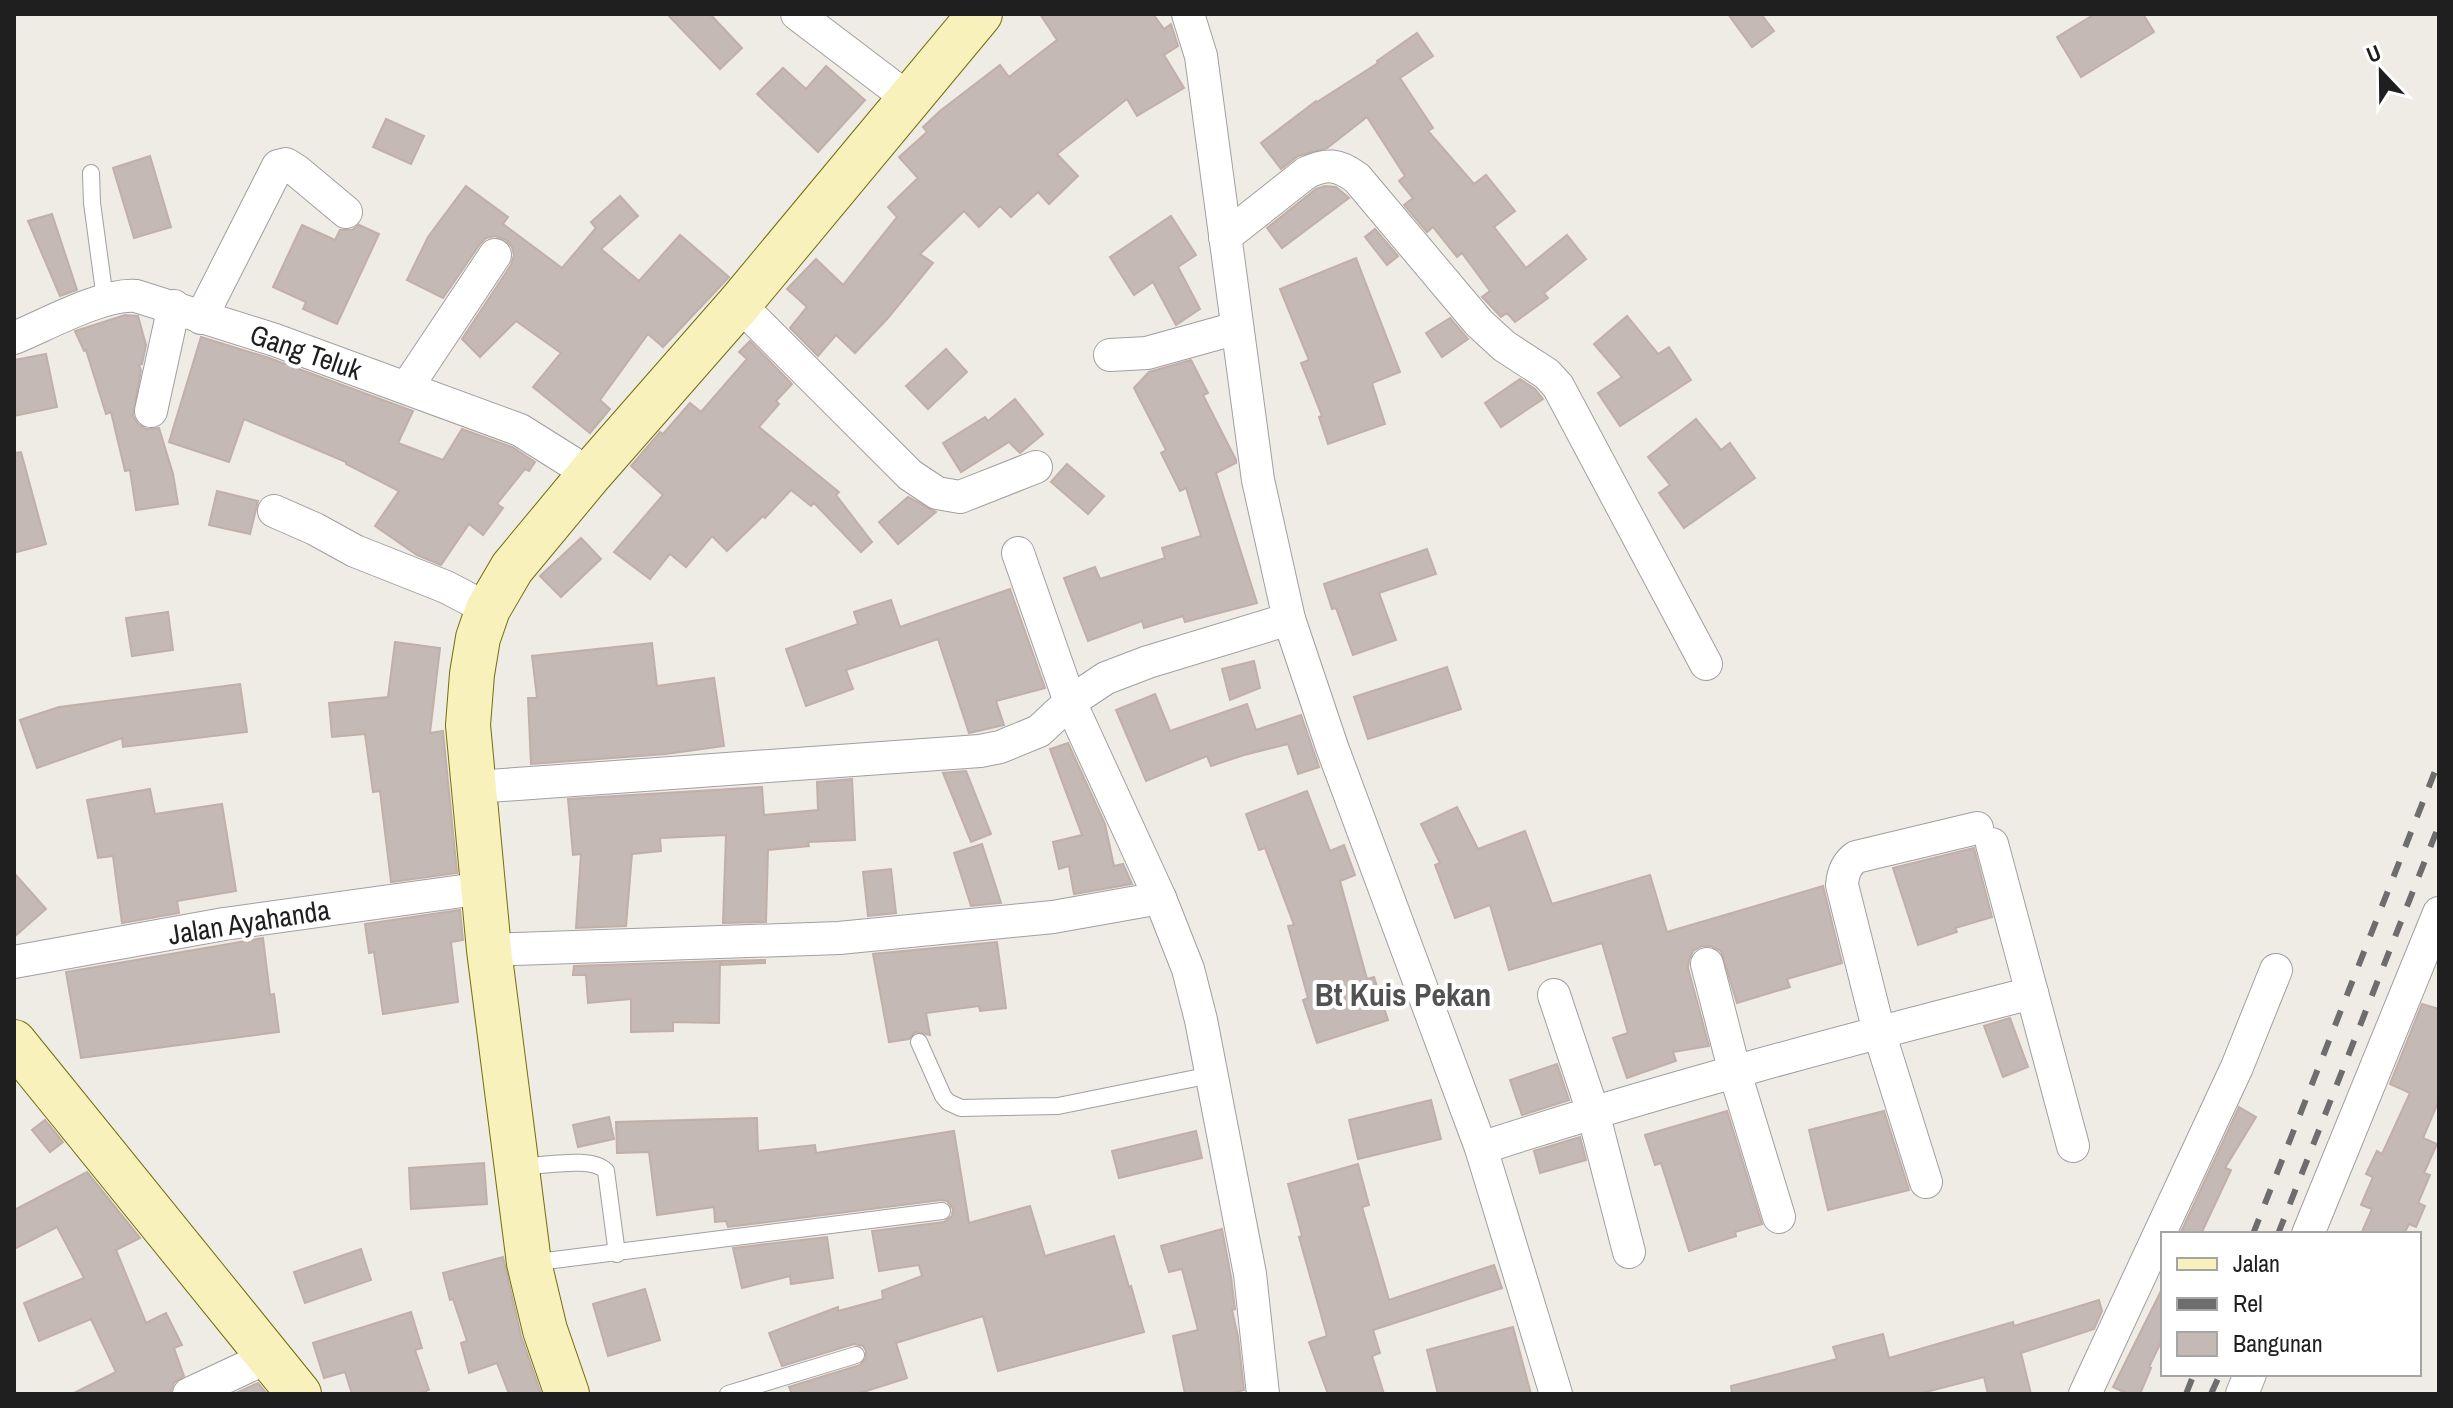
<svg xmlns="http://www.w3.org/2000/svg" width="2453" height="1408" font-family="'Archivo Narrow',sans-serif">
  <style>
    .building { fill: #c4b9b5; stroke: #c1afa8; stroke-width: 2 }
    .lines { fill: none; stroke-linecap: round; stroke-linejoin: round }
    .lane-casing { stroke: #a0a0a0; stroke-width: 18 }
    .street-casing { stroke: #a0a0a0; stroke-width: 34 }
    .secondary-casing { stroke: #736e08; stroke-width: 46 }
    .lane { stroke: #fff; stroke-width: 16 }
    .street { stroke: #fff; stroke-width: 32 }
    .secondary { stroke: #f8f1bb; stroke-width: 44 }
    .rail { stroke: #6d6d6d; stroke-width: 6; stroke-dasharray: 16 16; stroke-linecap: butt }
    .labels { text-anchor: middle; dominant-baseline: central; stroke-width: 8; stroke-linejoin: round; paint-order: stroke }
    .street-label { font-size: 28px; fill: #1f1f1f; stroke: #fff }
    .quarter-label { font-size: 32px; font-weight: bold; fill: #525252; stroke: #fff }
  </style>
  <rect width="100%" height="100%" fill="#efebe5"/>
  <g class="building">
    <polygon points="667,14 710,14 742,48 720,69"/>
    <polygon points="1040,14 1153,14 1164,29 1171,24 1178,46 1164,55 1184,88 1137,116 1127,99 1057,154 1078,176 1049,204 1038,192 1011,217 1000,206 979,227 964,211 920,254 933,263 888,318 855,353 836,335 818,356 790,328 807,307 787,289 816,259 843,285 897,217 888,207 918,178 899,157 927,132 923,127 940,111 1000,65 1009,77 1057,40"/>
    <polygon points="1728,14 1761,14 1774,31 1752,47"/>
    <polygon points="2095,14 2143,14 2154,32 2081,77 2057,37"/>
    <polygon points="1417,33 1433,56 1400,78 1433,128 1428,131 1474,184 1486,175 1515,211 1494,227 1526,268 1567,235 1586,259 1544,293 1548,298 1515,322 1507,313 1501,317 1482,297 1490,291 1462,253 1457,257 1433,227 1427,232 1404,205 1413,198 1399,181 1405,176 1367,117 1327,148 1298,156 1281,169 1261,143 1316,101 1317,102 1378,63 1377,61"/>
    <polygon points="826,66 865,100 818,152 757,94 783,68 806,89"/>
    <polygon points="386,119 424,136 411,164 373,147"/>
    <polygon points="150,156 171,227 134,238 113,168"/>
    <polygon points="466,186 508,217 503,224 562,268 596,228 591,222 620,196 638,216 601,249 639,281 680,235 729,277 663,347 648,334 600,400 610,409 590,433 533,387 561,353 516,321 480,357 462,339 511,265 514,255 512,247 506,240 495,236 486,238 480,244 443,298 407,280 428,237"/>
    <polygon points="1325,186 1336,187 1349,198 1282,248 1267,228 1316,189"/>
    <polygon points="52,214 77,290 60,296 28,221"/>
    <polygon points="1171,216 1196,255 1178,267 1200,309 1176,325 1153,282 1134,295 1110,257"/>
    <polygon points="302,225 335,240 340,230 352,230 359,225 379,234 337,324 303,309 306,302 273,287"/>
    <polygon points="1375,229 1398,256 1387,265 1365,237"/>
    <polygon points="1356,258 1400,372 1372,383 1385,424 1328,444 1319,417 1322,416 1301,363 1309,360 1280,289"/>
    <polygon points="125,315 138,316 146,345 142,364 139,365 141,370 133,416 138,424 146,429 159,428 173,474 178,504 136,510 130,470 125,471 111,412 106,414 86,350 84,351 75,331"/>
    <polygon points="1627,316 1658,354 1669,347 1691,380 1620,426 1598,393 1622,377 1594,344"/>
    <polygon points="1450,318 1468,339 1442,357 1426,333"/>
    <polygon points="201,337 269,358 413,411 398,443 443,460 462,429 512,447 535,462 529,471 525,469 497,504 503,508 483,535 469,524 441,565 417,555 375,526 399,491 346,464 346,462 244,419 229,462 169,442"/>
    <polygon points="750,341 792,384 776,401 779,404 759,427 839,492 836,495 872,542 861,552 814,503 811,506 791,490 765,518 763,516 727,551 712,536 686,567 670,554 650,579 614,552 663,495 631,466 660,432 663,434 690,403 701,412 747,359 739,352"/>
    <polygon points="946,349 967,372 928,409 906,386"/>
    <polygon points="46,354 57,407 14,416 14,360"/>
    <polygon points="1191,360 1208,393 1203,395 1236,460 1236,463 1216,473 1257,603 1185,622 1183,616 1144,628 1142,621 1088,641 1064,578 1095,567 1100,579 1165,558 1162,548 1201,536 1186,488 1180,491 1161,453 1166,450 1134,388 1149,372"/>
    <polygon points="1520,379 1535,389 1543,399 1501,427 1485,403"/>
    <polygon points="1015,399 1043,434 1020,453 1009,442 961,472 943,443 985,417 988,421"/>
    <polygon points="1696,419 1721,450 1730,443 1755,478 1684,528 1659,493 1670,485 1648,457"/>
    <polygon points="21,452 46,544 14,553 14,453"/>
    <polygon points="1067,464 1104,496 1088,514 1051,482"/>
    <polygon points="217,491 258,501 250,534 209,525"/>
    <polygon points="908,497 936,512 898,544 879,522"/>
    <polygon points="581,538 601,559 561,597 540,576"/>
    <polygon points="1427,549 1436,574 1379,593 1396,640 1353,655 1336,608 1332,609 1324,584"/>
    <polygon points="1010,589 1045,688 996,701 1004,725 969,733 938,639 846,670 853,689 806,706 786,649 858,624 854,612 891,600 900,627"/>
    <polygon points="168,612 173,650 132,656 126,618"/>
    <polygon points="395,642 440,648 430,733 443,731 457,873 391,882 380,791 373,792 365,734 332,737 329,703 388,697"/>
    <polygon points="652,643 657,686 714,678 724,746 666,754 531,764 528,698 537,698 532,656"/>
    <polygon points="1254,661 1260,688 1230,700 1222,669"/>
    <polygon points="1447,667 1461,709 1368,739 1354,697"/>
    <polygon points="240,684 247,732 123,747 122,738 37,768 20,720 59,707"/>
    <polygon points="1155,694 1170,731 1247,704 1256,730 1301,715 1319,767 1298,774 1288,744 1244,755 1211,766 1207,756 1146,781 1116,710"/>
    <polygon points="1068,743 1105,824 1114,866 1123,864 1132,884 1074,894 1069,866 1059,869 1053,842 1082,835 1050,749"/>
    <polygon points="966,771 991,834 971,842 943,773"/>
    <polygon points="852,779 855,840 808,842 809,846 768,850 766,922 723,923 726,835 660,838 661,851 632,854 626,926 576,928 581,854 573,855 568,799 762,787 764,815 818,810 817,782"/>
    <polygon points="150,789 155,814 222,804 236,891 177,901 179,913 122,923 113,856 98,858 87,800"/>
    <polygon points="1307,791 1330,851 1344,845 1355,875 1340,881 1367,979 1374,977 1388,1020 1317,1043 1303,1000 1308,998 1288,926 1294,925 1265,848 1259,850 1246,814"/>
    <polygon points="1457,807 1478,849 1525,831 1552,904 1650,875 1667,932 1823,886 1842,963 1787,979 1790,987 1737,1003 1721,951 1711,946 1702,946 1693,951 1689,960 1688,968 1709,1046 1673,1052 1676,1061 1627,1078 1613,1038 1628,1033 1602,943 1509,970 1490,905 1455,918 1435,865 1440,863 1421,824"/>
    <polygon points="982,844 1001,903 971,906 954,853"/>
    <polygon points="1974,848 1992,917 1955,928 1957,932 1918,945 1893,868"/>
    <polygon points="891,869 896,913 868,916 863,872"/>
    <polygon points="14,873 46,909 14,937"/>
    <polygon points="460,910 463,940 451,942 458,1002 383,1014 374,952 369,953 365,924"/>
    <polygon points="263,938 270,995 274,994 279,1032 81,1058 66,972"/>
    <polygon points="997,942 1006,1008 980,1011 979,1006 926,1013 930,1035 915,1032 909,1039 889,1042 873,954"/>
    <polygon points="765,960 765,963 721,965 721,961"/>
    <polygon points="720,961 719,1023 673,1022 673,1031 631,1032 631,999 588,1003 586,975 573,975 574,966"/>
    <polygon points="2422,1004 2439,1009 2439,1100 2423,1138 2437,1144 2424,1173 2430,1175 2418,1203 2425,1206 2416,1227 2409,1224 2404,1234 2361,1234 2372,1209 2361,1205 2373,1177 2366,1174 2377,1151 2382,1154 2410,1093 2390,1084"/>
    <polygon points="2010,1018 2028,1067 2003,1077 1984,1026"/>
    <polygon points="1557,1064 1569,1100 1522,1115 1510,1080"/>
    <polygon points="1431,1100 1441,1139 1358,1159 1349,1120"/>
    <polygon points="2239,1107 2256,1117 2225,1168 2231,1170 2201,1234 2180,1234"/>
    <polygon points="1727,1111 1762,1224 1735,1232 1736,1236 1689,1251 1661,1163 1655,1165 1645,1135"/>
    <polygon points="1884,1111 1909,1190 1828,1210 1809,1130"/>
    <polygon points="609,1117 614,1139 578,1147 573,1125"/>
    <polygon points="757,1118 758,1151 815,1145 816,1153 954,1131 969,1223 1030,1206 1045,1256 1114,1236 1129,1287 1131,1286 1144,1332 998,1371 983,1316 896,1343 907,1378 857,1394 792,1394 789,1387 860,1365 866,1358 866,1351 863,1346 854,1344 782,1366 769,1333 838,1307 838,1311 883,1299 882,1291 922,1276 919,1265 879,1271 872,1231 944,1222 952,1216 953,1209 947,1201 941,1200 728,1227 726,1221 715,1222 714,1207 657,1215 649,1152 617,1153 616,1122"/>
    <polygon points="45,1120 63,1142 50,1152 32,1130"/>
    <polygon points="1196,1131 1202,1158 1119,1178 1112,1151"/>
    <polygon points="1580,1137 1586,1160 1540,1173 1534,1151"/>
    <polygon points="484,1163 487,1204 411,1209 409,1168"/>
    <polygon points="1358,1164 1369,1205 1362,1207 1389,1300 1494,1265 1502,1288 1373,1330 1380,1353 1372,1356 1384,1394 1328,1394 1309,1342 1327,1336 1299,1237 1302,1236 1288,1184"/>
    <polygon points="87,1172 140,1238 116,1250 146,1323 166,1313 182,1345 174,1348 184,1376 174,1383 170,1394 72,1394 116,1372 91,1319 39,1341 24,1303 84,1278 57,1227 14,1249 14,1210"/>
    <polygon points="1222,1229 1231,1277 1235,1309 1232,1310 1238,1337 1244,1390 1228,1394 1185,1394 1173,1336 1198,1330 1182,1269 1169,1272 1161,1246"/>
    <polygon points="827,1237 833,1278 791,1284 790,1276 742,1288 733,1248"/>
    <polygon points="361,1249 371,1280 305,1303 294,1272"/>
    <polygon points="503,1257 521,1336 541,1394 509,1394 497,1363 469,1373 461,1343 467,1341 453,1299 450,1300 443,1273"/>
    <polygon points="2163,1287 2163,1338 2149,1367 2151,1368 2140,1394 2128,1394 2113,1387"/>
    <polygon points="645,1289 660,1340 608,1356 593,1304"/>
    <polygon points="2099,1300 2102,1311 2094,1329 2021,1353 2031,1394 1988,1394 1984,1377 1918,1394 1732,1394 1731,1386 1837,1359 1833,1347 1883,1334 1889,1358 2013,1322 2014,1326"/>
    <polygon points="411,1312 422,1348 415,1350 429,1390 418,1394 352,1394 345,1372 324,1378 313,1343"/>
    <polygon points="1513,1327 1531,1394 1438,1394 1427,1350"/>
    <polygon points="258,1383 267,1394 234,1394"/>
  </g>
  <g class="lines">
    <defs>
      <g id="lane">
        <polyline points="91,173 92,203 105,299"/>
        <polyline points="919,1042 943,1096 948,1102 961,1108 1058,1106 1211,1075"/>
        <path d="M519,1166C543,1167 591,1155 606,1171L617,1254"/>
        <polyline points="530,1263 942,1211"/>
        <polyline points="728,1394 856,1355"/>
      </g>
      <g id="street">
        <polyline points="797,14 909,99"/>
        <polyline points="1188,14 1201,56 1258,480 1289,619 1332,747 1481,1148 1556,1394"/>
        <path d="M1225,237L1306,173C1327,163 1338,164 1357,178L1479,323L1504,346L1547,374L1558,386L1706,664"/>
        <polyline points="739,304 910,475 937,493 960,497 1036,467"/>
        <polyline points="201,318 278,166 286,164 297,171 346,212"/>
        <path d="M14,338C46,325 103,293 136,296L275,340L520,430L590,474"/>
        <polyline points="1110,355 1147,353 1237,328"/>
        <polyline points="407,387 495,255"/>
        <polyline points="151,411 174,306"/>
        <polyline points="274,511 315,529 355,551 446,587 488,609"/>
        <polyline points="1018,553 1070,702 1160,898 1188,969 1201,1020 1250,1274 1263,1394"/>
        <polyline points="475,787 980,751 1000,747 1039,731 1070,702 1106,678 1148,662 1289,619"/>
        <polyline points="489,950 839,938 1053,917 1160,898"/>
        <polyline points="14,962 224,924 484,888"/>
        <polyline points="1707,964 1735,1073 1779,1217"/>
        <polyline points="2032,993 2073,1146"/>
        <polyline points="1554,995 1593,1112 1629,1252"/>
        <path d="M1481,1148C1663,1089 1847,1040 2032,993L1992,844"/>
        <path d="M1926,1182L1879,1032L1842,885C1843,873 1846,864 1856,857L1977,828"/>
        <polyline points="2308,1234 2439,913"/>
        <polyline points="189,1394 268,1357"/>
        <polyline points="2085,1394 2237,1067 2276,970"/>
        <polyline points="2242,1394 2250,1374"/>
      </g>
      <g id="secondary">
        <polyline points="14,1042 299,1394"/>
        <polyline points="567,1394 545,1330 529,1263 489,950 468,725 472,674 478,638 488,609 512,568 590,474 739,304 980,14"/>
      </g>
    </defs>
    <use href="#lane" class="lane-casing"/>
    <use href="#street" class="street-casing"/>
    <use href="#secondary" class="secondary-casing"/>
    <use href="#lane" class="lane"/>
    <use href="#street" class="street"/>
    <use href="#secondary" class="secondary"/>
    <g class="rail">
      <polyline points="2253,1234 2439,761"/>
      <polyline points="2278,1234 2439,825"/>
      <polyline points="2186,1394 2194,1374"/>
      <polyline points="2211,1394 2220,1374"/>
    </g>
  </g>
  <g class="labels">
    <g class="street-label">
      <text transform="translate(306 352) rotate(19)">Gang Teluk</text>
      <text transform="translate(249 922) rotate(-9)">Jalan Ayahanda</text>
    </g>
    <g class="quarter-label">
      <text x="1403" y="994">Bt Kuis Pekan</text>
    </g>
  </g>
  <rect width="2453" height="1408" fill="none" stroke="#1f1f1f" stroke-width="32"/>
  <rect x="2161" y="1232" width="260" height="144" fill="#ffffff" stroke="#a5a5a5" stroke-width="2"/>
  <rect x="2177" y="1258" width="40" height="12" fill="#f8f1bb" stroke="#a5a5a5" stroke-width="2"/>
  <text x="2233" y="1272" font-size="24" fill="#1f1f1f">Jalan</text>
  <rect x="2177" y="1298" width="40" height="12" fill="#6d6d6d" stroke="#a5a5a5" stroke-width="2"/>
  <text x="2233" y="1312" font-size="24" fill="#1f1f1f">Rel</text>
  <rect x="2177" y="1332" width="40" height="24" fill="#c4b9b5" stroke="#a5a5a5" stroke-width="2"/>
  <text x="2233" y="1352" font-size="24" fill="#1f1f1f">Bangunan</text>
  <g transform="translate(2381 72) rotate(338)" stroke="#ffffff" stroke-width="6" paint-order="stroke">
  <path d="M0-6L14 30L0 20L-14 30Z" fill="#1f1f1f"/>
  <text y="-12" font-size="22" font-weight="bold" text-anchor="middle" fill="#1f1f1f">U</text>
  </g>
</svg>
